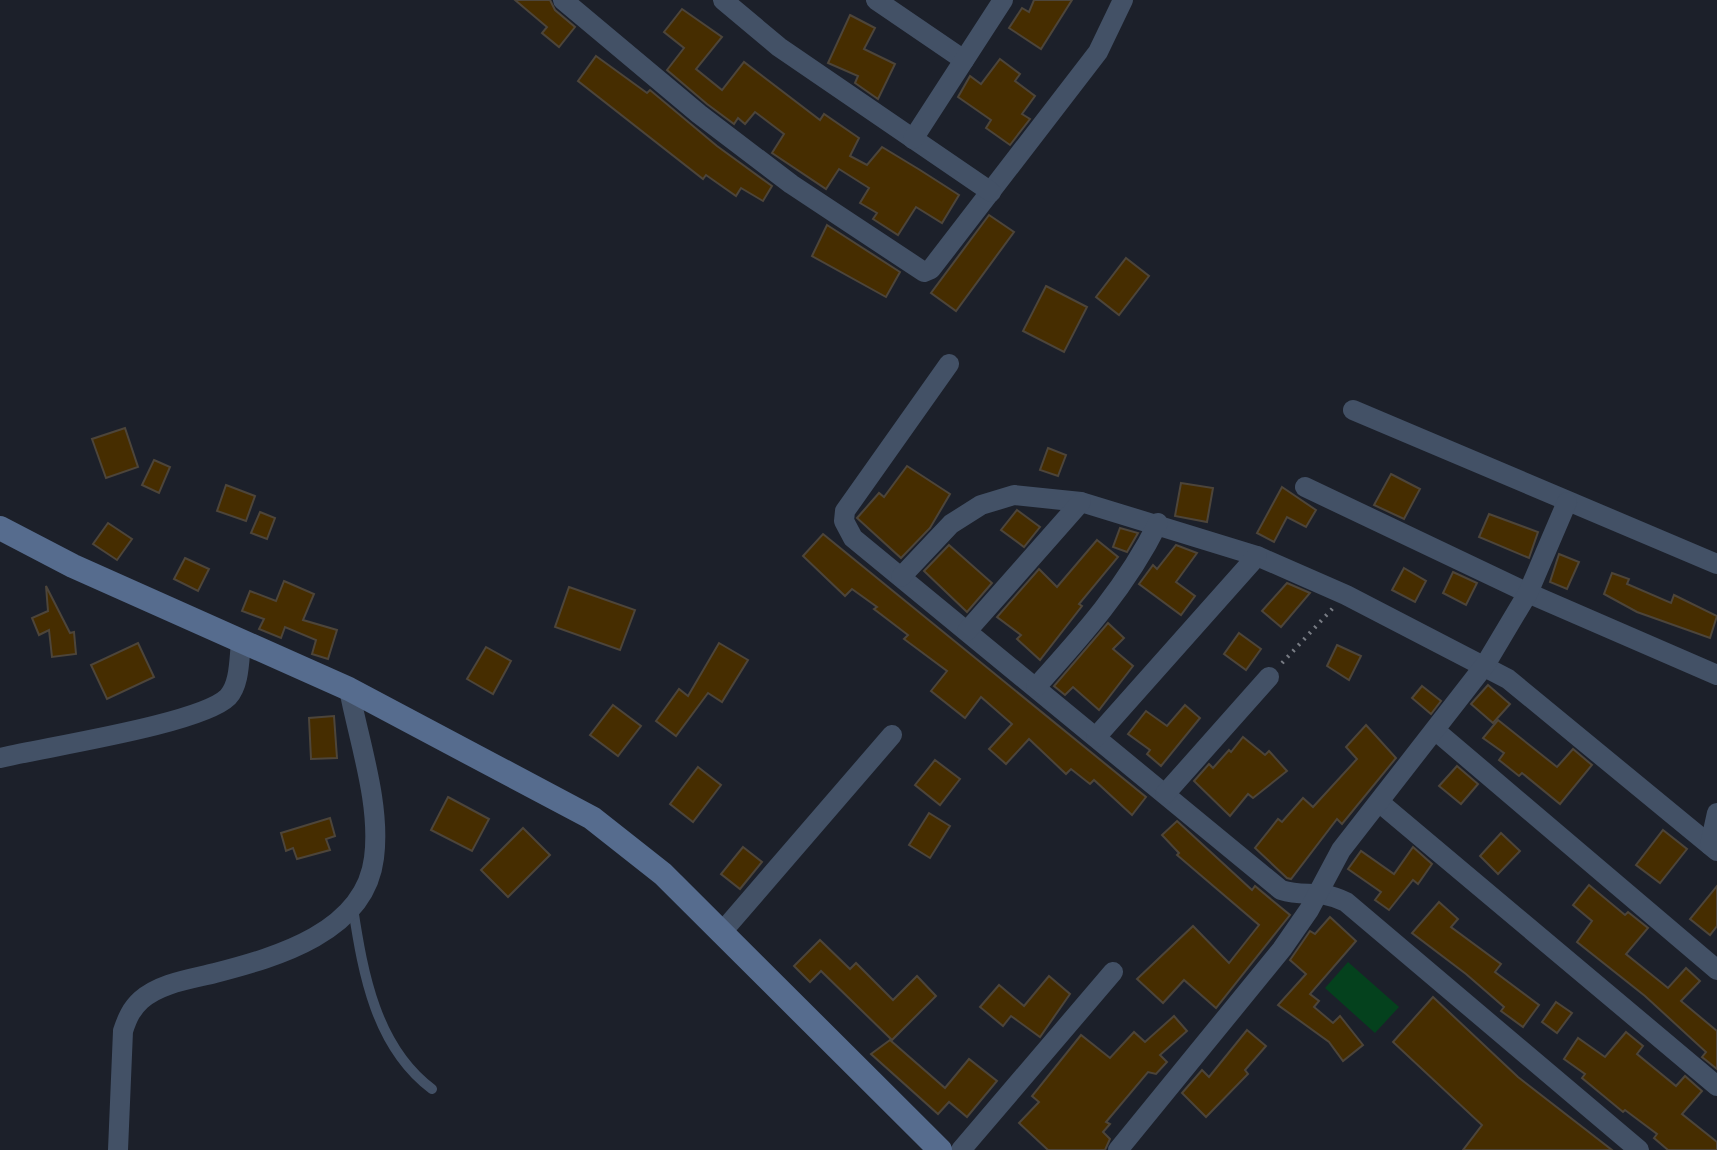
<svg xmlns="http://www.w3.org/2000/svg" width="1717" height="1150" font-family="'Golos Text',sans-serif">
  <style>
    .green { fill: #04411d }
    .building { fill: #462d00; stroke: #4d453a; stroke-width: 2 }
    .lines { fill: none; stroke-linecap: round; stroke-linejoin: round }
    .path { stroke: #787c84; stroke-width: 4; stroke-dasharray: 2 6; stroke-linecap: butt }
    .lane { stroke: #435166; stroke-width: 10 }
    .street { stroke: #435166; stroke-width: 20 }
    .secondary { stroke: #566c8e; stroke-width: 24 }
  </style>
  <rect width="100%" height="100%" fill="#1c202a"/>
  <polygon class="green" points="1348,962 1399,1007 1375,1033 1325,988"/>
  <g class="building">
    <polygon points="515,0 550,0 555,10 575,27 559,47 542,33 547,27"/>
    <polygon points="1034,0 1072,0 1041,49 1009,28 1022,8 1029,12"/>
    <polygon points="682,9 722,37 696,69 722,90 744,62 820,120 824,114 859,138 850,156 867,165 882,147 920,170 959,195 942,223 916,207 898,235 873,219 877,213 860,203 869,188 839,169 826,189 772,153 784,134 755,112 745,124 738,118 734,124 707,104 667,70 684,48 664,32"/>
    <polygon points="850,15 875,28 864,49 895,64 878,99 855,83 858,76 828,63"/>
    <polygon points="596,56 647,93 650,90 717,146 772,186 763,201 741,188 736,196 706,175 703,179 578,81"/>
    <polygon points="1000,59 1020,74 1015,81 1035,96 1022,114 1030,119 1010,145 986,128 991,120 958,97 970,76 981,84"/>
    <polygon points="989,215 1014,232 956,311 931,293"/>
    <polygon points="827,225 900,272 886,297 812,256"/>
    <polygon points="1126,258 1149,276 1119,315 1096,297"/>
    <polygon points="1046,286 1087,307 1064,352 1023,331"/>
    <polygon points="125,428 138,467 106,478 92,439"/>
    <polygon points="1048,448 1066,455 1058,476 1040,470"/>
    <polygon points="154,460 170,467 159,493 142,485"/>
    <polygon points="907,466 950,494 930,528 901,558 857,518 879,493 884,497"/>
    <polygon points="1391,474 1420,489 1404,519 1374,505"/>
    <polygon points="1181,483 1213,488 1207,522 1175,516"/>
    <polygon points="226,485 255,496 246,521 217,511"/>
    <polygon points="1282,487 1316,510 1306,527 1287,517 1274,542 1257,533"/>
    <polygon points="1017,510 1040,527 1024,547 1001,530"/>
    <polygon points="260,512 275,518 267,539 251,533"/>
    <polygon points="1489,514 1538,532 1529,558 1479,537"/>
    <polygon points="108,523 132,539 117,560 93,544"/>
    <polygon points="1120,528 1138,533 1127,552 1113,547"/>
    <polygon points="823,534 1146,797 1132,815 1094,780 1090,784 1071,769 1066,774 1029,739 1006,764 989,749 1012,724 981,697 965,718 931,691 947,671 904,639 908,635 874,609 877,607 852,589 845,596 803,556"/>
    <polygon points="1097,540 1118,557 1079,604 1082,606 1040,660 1017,639 1021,635 997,617 1039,569 1057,587"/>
    <polygon points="949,545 992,583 967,612 924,571"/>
    <polygon points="1176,545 1197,553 1176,582 1195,596 1181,615 1139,584 1153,565 1157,569"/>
    <polygon points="1559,554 1579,562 1567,589 1550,582"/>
    <polygon points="185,558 209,569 198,591 174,579"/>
    <polygon points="1404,568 1426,581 1415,602 1392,590"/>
    <polygon points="1453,572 1477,583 1466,605 1443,593"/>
    <polygon points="1612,573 1629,579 1627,584 1671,603 1674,595 1717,616 1710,638 1637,612 1604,594"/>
    <polygon points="284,581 314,594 303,620 337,630 328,659 312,654 316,640 285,627 281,638 259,629 264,619 242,611 250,591 276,601"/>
    <polygon points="1287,583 1310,593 1281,627 1262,611"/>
    <polygon points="46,586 70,633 74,632 76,654 52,657 49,630 39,635 32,618 48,611"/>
    <polygon points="569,587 635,610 620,650 555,627"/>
    <polygon points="1108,623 1124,638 1113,649 1133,666 1099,710 1073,687 1065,695 1054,686"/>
    <polygon points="1239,633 1261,649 1246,670 1224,654"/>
    <polygon points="138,643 154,677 107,699 91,665"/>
    <polygon points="719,643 748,660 722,702 708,693 676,736 656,721 679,689 688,696"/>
    <polygon points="1337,645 1361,656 1349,680 1327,666"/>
    <polygon points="486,647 511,661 493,694 467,679"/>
    <polygon points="1488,685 1510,704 1493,723 1471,704"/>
    <polygon points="1422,686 1441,701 1431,714 1412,698"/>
    <polygon points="613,705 641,726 618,756 590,735"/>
    <polygon points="1185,705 1200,718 1161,766 1147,754 1150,750 1128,734 1146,711 1167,726"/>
    <polygon points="334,716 337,758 311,759 309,718"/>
    <polygon points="1498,720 1557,767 1573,749 1592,765 1560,804 1522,773 1519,776 1499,760 1504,753 1483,738"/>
    <polygon points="1366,725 1396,758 1342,824 1337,819 1291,879 1287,878 1255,848 1278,819 1282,822 1303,798 1313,807 1357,759 1346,747"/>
    <polygon points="1243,737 1265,755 1269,751 1287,771 1253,798 1248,794 1230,816 1194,781 1209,764 1213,768 1229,750 1231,752"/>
    <polygon points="935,760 960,779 940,805 915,785"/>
    <polygon points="1457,766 1478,784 1461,804 1439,786"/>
    <polygon points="698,767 721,785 693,822 670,804"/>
    <polygon points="448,797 489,819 472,851 431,830"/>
    <polygon points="929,813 950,826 930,858 909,845"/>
    <polygon points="330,818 335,836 326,839 330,850 297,859 293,848 286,851 281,833"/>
    <polygon points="1177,821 1252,890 1255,886 1290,915 1216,1008 1184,980 1163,1003 1137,979 1193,926 1229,963 1259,925 1177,855 1179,853 1162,835"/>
    <polygon points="523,828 550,855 508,897 481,870"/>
    <polygon points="1663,830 1687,849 1660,883 1636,865"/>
    <polygon points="1501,833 1520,851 1498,874 1480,856"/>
    <polygon points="743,847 762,862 740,889 721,874"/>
    <polygon points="1413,847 1432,864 1418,884 1413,880 1389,910 1375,900 1381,892 1348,869 1361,851 1394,874"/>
    <polygon points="1589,885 1625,915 1628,912 1648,928 1626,954 1668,988 1686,968 1700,981 1681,1001 1717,1031 1717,1069 1702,1057 1706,1052 1645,996 1577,942 1592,921 1573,905"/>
    <polygon points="1717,886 1717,926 1710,935 1690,919"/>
    <polygon points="1439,902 1458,919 1451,927 1501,964 1495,972 1539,1005 1523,1027 1501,1011 1504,1007 1466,974 1412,933"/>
    <polygon points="1330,917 1356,941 1310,994 1319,1001 1314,1007 1333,1023 1340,1016 1363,1045 1343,1061 1329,1042 1278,1005 1306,974 1290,960 1310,931 1315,934"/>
    <polygon points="820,940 850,969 856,963 893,1000 917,976 936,996 892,1040 821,971 810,982 794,966"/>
    <polygon points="1049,976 1070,994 1040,1037 1011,1016 1003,1026 980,1007 999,985 1024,1006"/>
    <polygon points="1433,997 1518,1077 1612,1150 1463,1150 1482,1125 1393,1042"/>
    <polygon points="1556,1002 1572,1013 1557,1033 1542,1022"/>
    <polygon points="1174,1016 1187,1031 1160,1055 1167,1062 1156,1074 1148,1072 1106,1122 1110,1124 1103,1132 1110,1139 1105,1150 1048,1150 1019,1123 1039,1102 1032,1096 1081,1035 1110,1058 1134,1032 1145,1042"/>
    <polygon points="1247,1030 1266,1046 1245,1070 1248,1074 1206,1117 1182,1093 1202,1070 1209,1077"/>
    <polygon points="1626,1032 1643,1046 1637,1054 1676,1086 1685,1076 1702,1091 1682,1114 1717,1142 1717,1150 1668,1150 1654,1138 1657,1134 1625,1110 1623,1112 1582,1078 1585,1074 1564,1059 1578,1038 1605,1057"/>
    <polygon points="890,1040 945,1088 969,1059 997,1081 967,1117 949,1102 938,1114 871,1054"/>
  </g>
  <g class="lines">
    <polyline class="path" points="1282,663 1333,608"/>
    <path class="lane" d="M353,908C363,974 376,1047 432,1089"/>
    <g class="street">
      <polyline points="563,0 699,114 791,184 924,272 931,269 1098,52 1123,0"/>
      <polyline points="723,0 779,47 991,192"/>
      <polyline points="876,0 964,60"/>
      <polyline points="913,139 1003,0"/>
      <path d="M949,364L845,511L844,521L853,538L1281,890C1306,898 1317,888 1346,902L1639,1150"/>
      <polyline points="1353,410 1717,564"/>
      <polyline points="1305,487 1528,593 1717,675"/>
      <polyline points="901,577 951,524 981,505 1014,495 1081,502 1257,556 1346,595 1508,679 1717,851"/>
      <polyline points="967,631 1081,502"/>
      <path d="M1036,687C1083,635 1127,586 1158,523"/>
      <polyline points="1436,731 1717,970"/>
      <polyline points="1096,737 1257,556"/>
      <path d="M0,758C45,747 201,724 228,697C240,684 239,659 241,643"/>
      <polyline points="1165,794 1269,677"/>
      <polyline points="1379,802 1717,1086"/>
      <polyline points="1710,845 1717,813"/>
      <polyline points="722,932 892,735"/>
      <path d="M118,1150L123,1031C127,1019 131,1009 141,1000C160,983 191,979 215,973C277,957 365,932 374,858C381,804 359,742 349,689"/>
      <polyline points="961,1150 1113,972"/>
      <polyline points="1118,1150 1282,949 1309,910 1341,850 1485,665 1528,593 1567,502"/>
    </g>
    <polyline class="secondary" points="0,528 73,566 349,689 592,818 663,874 940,1150"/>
  </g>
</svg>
